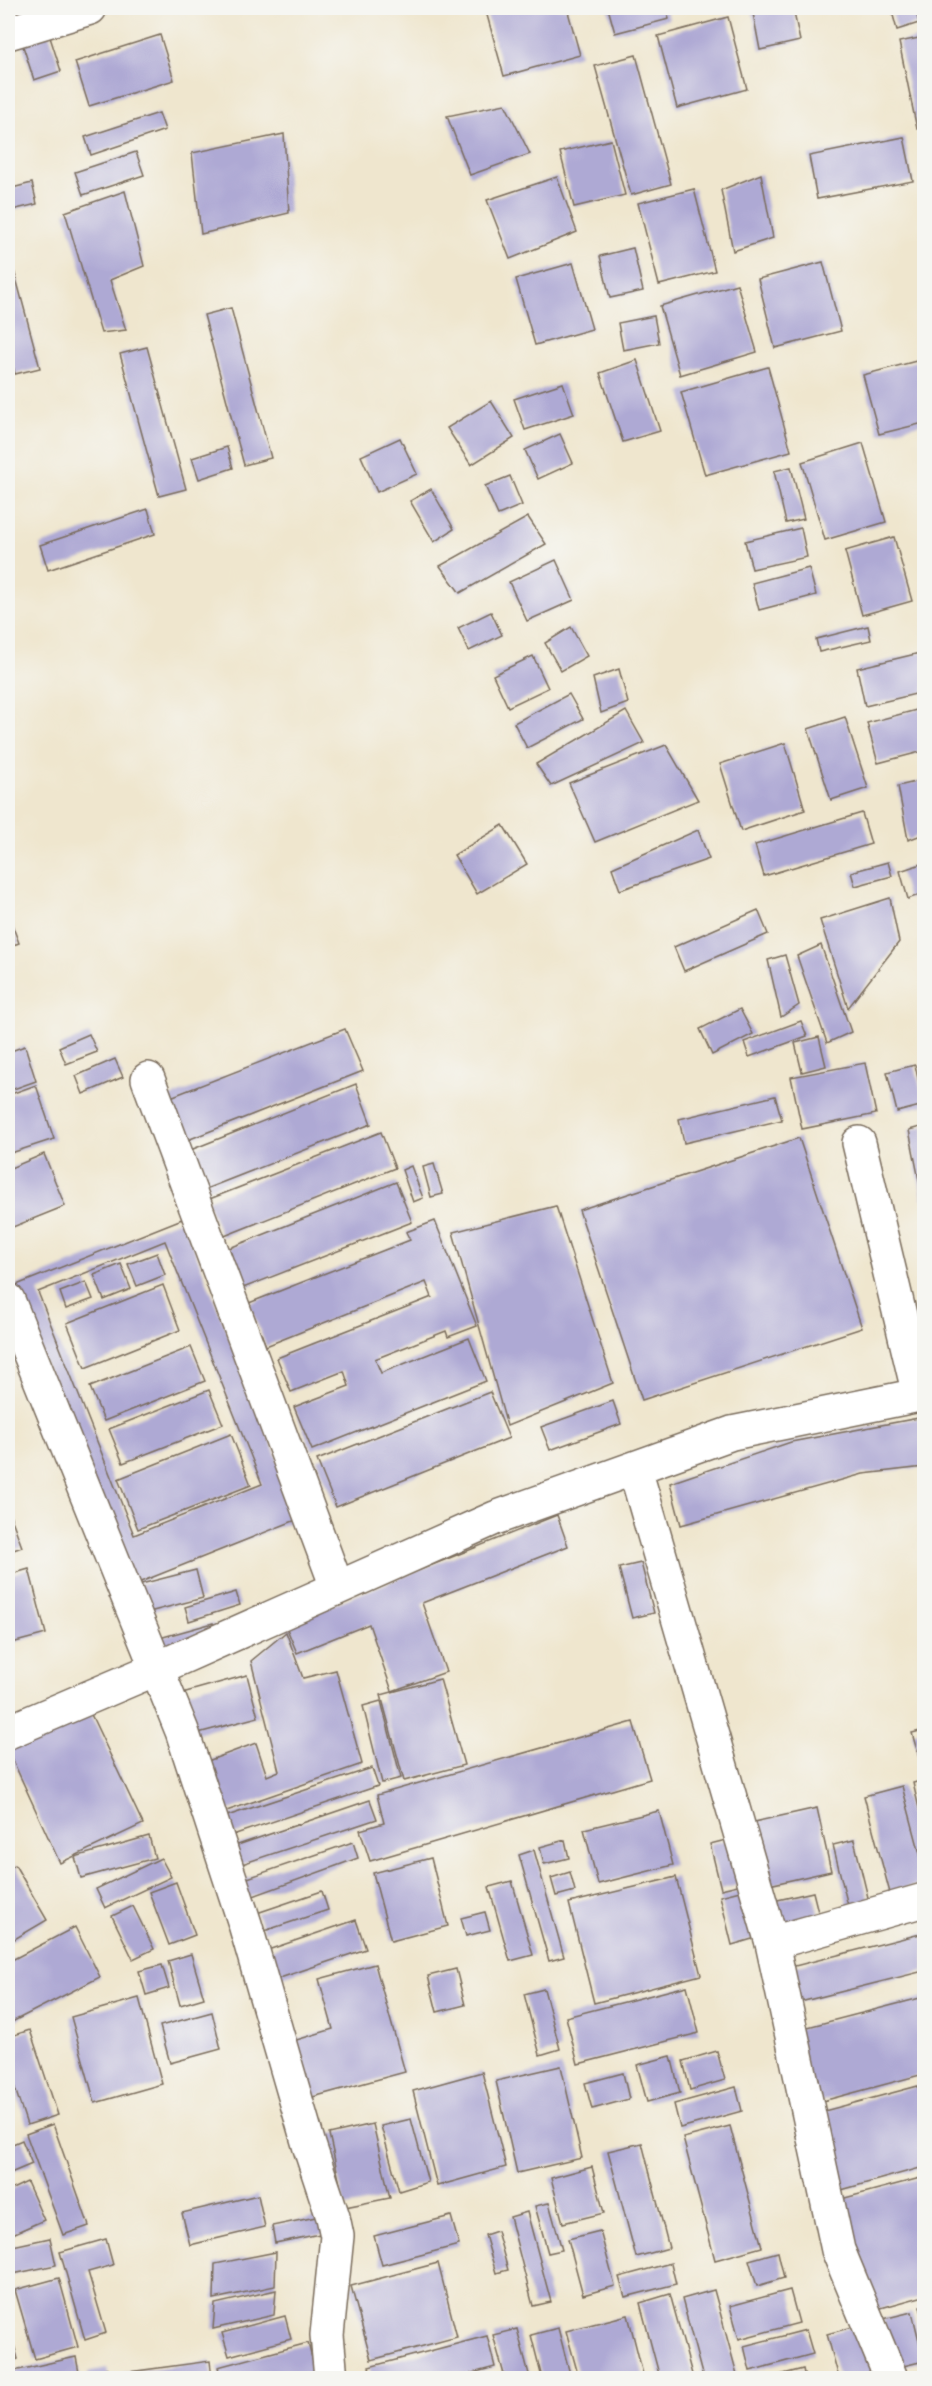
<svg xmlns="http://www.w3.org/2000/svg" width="932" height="2386" font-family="Dekko,sans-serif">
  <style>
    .building { fill: #aea9d4; fill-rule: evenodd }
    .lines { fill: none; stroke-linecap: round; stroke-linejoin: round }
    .minor-casing { stroke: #7a6c5c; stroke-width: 36 }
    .minor { stroke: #fff; stroke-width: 33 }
  </style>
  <rect width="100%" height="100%" fill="#f6f6f2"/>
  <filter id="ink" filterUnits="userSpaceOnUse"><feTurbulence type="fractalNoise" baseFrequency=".0167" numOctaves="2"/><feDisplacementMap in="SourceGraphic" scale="12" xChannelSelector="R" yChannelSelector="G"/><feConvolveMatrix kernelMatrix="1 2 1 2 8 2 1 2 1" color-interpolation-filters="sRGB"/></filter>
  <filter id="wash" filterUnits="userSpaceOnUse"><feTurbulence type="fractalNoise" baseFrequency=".008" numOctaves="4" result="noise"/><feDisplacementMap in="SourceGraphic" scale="24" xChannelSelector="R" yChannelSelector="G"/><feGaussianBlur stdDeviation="1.35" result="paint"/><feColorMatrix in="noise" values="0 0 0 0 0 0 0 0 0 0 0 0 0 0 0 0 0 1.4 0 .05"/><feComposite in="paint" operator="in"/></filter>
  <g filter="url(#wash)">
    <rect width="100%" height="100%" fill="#efe6ce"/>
    <g id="blocks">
      <g class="building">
        <polygon points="485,8 567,8 580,55 504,76"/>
        <polygon points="608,8 666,8 669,19 615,33"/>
        <polygon points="752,8 793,8 800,41 760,50"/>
        <polygon points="891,8 915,8 919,23 897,30"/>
        <polygon points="728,17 747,89 677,108 658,36"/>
        <polygon points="48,31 61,71 34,80 21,40"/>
        <polygon points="160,35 174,80 89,106 75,62"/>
        <polygon points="924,37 924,127 917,129 899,42"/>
        <polygon points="636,55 671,184 631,195 595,66"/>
        <polygon points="505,104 530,154 470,175 447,116"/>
        <polygon points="159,113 165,130 91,155 85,137"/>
        <polygon points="284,134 289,213 201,234 192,153"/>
        <polygon points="904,137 913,181 817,199 809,156"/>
        <polygon points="611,140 625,195 574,207 560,152"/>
        <polygon points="136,152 144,175 83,195 75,172"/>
        <polygon points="761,174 773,238 733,251 721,190"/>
        <polygon points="557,177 577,232 510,259 487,200"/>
        <polygon points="32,183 37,204 8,211 8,189"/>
        <polygon points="694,189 715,271 659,285 638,203"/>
        <polygon points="125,191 144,266 110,280 126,330 101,333 65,212"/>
        <polygon points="8,248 40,368 15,374 8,346"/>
        <polygon points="633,248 643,291 610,298 600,256"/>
        <polygon points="823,262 841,331 775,348 758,279"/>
        <polygon points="573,263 592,329 535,345 516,279"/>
        <polygon points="737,284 757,352 680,375 660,306"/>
        <polygon points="231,308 271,458 244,465 204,315"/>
        <polygon points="654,316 659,343 623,350 618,323"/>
        <polygon points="147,347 186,489 159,496 120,354"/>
        <polygon points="924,359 924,423 879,434 863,375"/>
        <polygon points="637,360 660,431 623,442 600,373"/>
        <polygon points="768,367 791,451 705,475 681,392"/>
        <polygon points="563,383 574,414 525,430 514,399"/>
        <polygon points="491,401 514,438 471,465 447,428"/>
        <polygon points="560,434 573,463 538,479 525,450"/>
        <polygon points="400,438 417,474 377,492 361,456"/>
        <polygon points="863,443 886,522 825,540 802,462"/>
        <polygon points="227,447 233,468 199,479 192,458"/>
        <polygon points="791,467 804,519 786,523 774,471"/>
        <polygon points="510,476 522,505 498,515 485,486"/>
        <polygon points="431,489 454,529 434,542 410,501"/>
        <polygon points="148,509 155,534 48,570 40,545"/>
        <polygon points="528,517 546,544 460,593 440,566"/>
        <polygon points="801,528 807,557 752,569 745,541"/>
        <polygon points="894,537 912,601 862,615 845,551"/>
        <polygon points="556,560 574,600 527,621 509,582"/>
        <polygon points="809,568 816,595 759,610 752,583"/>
        <polygon points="491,612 502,635 469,651 458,628"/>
        <polygon points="868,626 871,640 819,652 816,639"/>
        <polygon points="571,627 587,656 561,671 545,643"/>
        <polygon points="924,652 924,692 865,706 857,668"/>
        <polygon points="533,656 548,688 508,707 493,675"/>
        <polygon points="619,669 628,703 601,713 593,678"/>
        <polygon points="569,694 583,719 527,748 514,723"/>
        <polygon points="924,708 924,751 878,763 867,723"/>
        <polygon points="626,711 644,743 551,786 536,764"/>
        <polygon points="845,717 868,788 831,800 808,729"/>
        <polygon points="785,743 805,810 741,831 720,764"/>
        <polygon points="666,745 698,800 595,842 569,783"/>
        <polygon points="924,780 924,834 908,840 898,786"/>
        <polygon points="862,813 871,844 764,876 755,845"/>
        <polygon points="503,825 527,864 477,894 454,855"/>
        <polygon points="698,830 709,859 620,890 612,868"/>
        <polygon points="888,862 892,876 855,886 851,872"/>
        <polygon points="924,863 924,893 908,899 900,871"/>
        <polygon points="890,898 899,942 848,1008 820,920"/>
        <polygon points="758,910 768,934 684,971 674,947"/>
        <polygon points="8,914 19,943 8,947"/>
        <polygon points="821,945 851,1032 827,1043 797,956"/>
        <polygon points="785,955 799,1005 781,1017 768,960"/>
        <polygon points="740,1009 753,1034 712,1055 700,1029"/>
        <polygon points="801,1021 807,1036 749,1057 744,1042"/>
        <polygon points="345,1029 363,1071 180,1143 163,1100"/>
        <polygon points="89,1034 97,1052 66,1064 59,1047"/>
        <polygon points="819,1037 826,1066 802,1072 795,1043"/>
        <polygon points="25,1046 36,1081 8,1091 8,1052"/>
        <polygon points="115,1059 123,1077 83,1094 76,1076"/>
        <polygon points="865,1063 876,1114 802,1129 791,1077"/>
        <polygon points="915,1065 924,1105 897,1112 887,1072"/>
        <polygon points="356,1084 371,1124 203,1190 188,1151"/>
        <polygon points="36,1085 54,1139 8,1154 8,1095"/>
        <polygon points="775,1096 782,1120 684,1143 679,1119"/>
        <polygon points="924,1126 924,1200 923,1200 909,1130"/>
        <polygon points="381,1132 395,1168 222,1237 207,1200"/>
        <polygon points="799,1138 862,1328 642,1400 579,1210"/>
        <polygon points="44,1154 65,1206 8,1229 8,1169"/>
        <polygon points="434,1164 443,1194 431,1197 423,1167"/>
        <polygon points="411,1166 423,1198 413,1202 402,1170"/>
        <polygon points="396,1182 412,1222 243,1288 227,1249"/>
        <polygon points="556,1206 613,1383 507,1426 453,1232"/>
        <path d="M182,1219L301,1518L133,1585L14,1286ZM165,1241L262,1484L134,1535L38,1292Z"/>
        <polygon points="435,1221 477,1326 448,1337 446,1331 375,1359 381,1373 469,1338 486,1381 312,1450 294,1407 349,1386 344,1371 291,1392 277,1358 432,1297 426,1282 266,1346 249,1303 410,1240 406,1232"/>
        <polygon points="157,1253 165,1275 137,1286 128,1264"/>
        <polygon points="121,1264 131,1289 104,1300 94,1275"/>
        <polygon points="86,1282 93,1299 66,1309 60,1292"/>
        <polygon points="163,1285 180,1330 85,1368 67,1323"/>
        <polygon points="191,1347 205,1381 104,1421 90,1387"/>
        <polygon points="209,1390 223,1424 123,1463 109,1429"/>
        <polygon points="490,1392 509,1438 336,1507 317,1460"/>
        <polygon points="613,1401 621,1424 550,1450 541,1427"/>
        <polygon points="924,1417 924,1467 863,1474 681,1525 670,1483 791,1442"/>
        <polygon points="231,1434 251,1485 138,1529 118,1479"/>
        <polygon points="8,1509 22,1547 8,1552"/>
        <polygon points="557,1515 568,1546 422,1603 446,1672 392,1691 369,1624 297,1653 285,1624"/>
        <polygon points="641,1563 654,1613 632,1618 619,1568"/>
        <polygon points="29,1569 46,1634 8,1644 8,1575"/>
        <polygon points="196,1570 203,1598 145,1613 137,1585"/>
        <polygon points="236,1592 240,1605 189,1621 185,1607"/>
        <polygon points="213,1623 216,1636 159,1651 156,1639"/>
        <polygon points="286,1632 303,1678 336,1670 362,1764 215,1815 197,1765 256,1743 267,1776 279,1771 251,1661"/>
        <polygon points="247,1675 258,1717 187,1736 175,1695"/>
        <polygon points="440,1679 464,1765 404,1781 381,1695"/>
        <polygon points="381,1701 401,1778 382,1783 363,1706"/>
        <polygon points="87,1706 143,1824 60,1863 8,1750 8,1743"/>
        <polygon points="633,1722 650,1779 370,1861 360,1830 384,1823 377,1795"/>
        <polygon points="924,1730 924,1767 922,1768 912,1733"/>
        <polygon points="372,1768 378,1786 221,1839 215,1820"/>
        <polygon points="924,1780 924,1829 913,1783"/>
        <polygon points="902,1786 924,1869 924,1883 890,1893 864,1796"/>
        <polygon points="370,1800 377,1819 230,1868 223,1850"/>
        <polygon points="817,1808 831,1871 769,1885 754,1822"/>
        <polygon points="659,1811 673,1865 598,1884 584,1829"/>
        <polygon points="149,1836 155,1858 81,1878 75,1857"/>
        <polygon points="730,1839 742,1884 721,1889 710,1844"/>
        <polygon points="565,1840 569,1858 544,1864 540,1847"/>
        <polygon points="854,1840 871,1910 850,1914 833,1845"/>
        <polygon points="353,1842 358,1858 245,1899 236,1882"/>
        <polygon points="534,1850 564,1957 549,1961 519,1855"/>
        <polygon points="161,1858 171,1877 105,1908 96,1889"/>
        <polygon points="431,1858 448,1926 391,1941 373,1873"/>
        <polygon points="15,1865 47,1920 8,1943 8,1869"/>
        <polygon points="570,1872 575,1891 556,1896 551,1878"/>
        <polygon points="676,1877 701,1975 594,2003 569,1903"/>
        <polygon points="512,1881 533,1955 510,1961 489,1887"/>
        <polygon points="176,1882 195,1935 169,1945 149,1892"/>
        <polygon points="748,1889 759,1937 732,1945 720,1896"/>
        <polygon points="322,1891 328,1910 264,1931 257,1913"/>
        <polygon points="813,1892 819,1916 779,1925 773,1901"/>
        <polygon points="133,1906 154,1949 133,1959 112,1916"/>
        <polygon points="485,1912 490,1930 466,1936 461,1918"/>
        <polygon points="356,1920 366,1949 268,1982 259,1953"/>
        <polygon points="75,1927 100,1977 8,2024 8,1962"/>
        <polygon points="924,1933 924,1971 796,2003 787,1968"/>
        <polygon points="191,1954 204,1998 180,2005 168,1961"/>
        <polygon points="375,1964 405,2072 309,2098 293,2041 333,2029 319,1979"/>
        <polygon points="162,1965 169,1988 146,1995 139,1971"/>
        <polygon points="456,1969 465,2005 437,2012 428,1976"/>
        <polygon points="687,1986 699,2033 578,2064 566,2017"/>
        <polygon points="544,1989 560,2049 540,2055 524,1994"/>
        <polygon points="924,1997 924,2074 815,2103 796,2030"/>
        <polygon points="139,1998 162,2084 95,2103 71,2017"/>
        <polygon points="212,2012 221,2049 170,2063 160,2026"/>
        <polygon points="30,2030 58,2115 27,2125 8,2067 8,2037"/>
        <polygon points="717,2051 725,2080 690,2090 683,2061"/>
        <polygon points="671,2056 680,2093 647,2102 637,2065"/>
        <polygon points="561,2066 582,2158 517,2173 496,2081"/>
        <polygon points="482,2072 506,2167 437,2186 413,2091"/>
        <polygon points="623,2073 629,2099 592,2109 585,2083"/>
        <polygon points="918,2086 924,2111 924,2167 834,2192 813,2114"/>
        <polygon points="736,2087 742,2111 680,2128 674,2104"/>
        <polygon points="411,2119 428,2182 399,2191 381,2126"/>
        <polygon points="53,2124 89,2226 63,2235 26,2134"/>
        <polygon points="373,2124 390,2198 345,2207 329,2134"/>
        <polygon points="730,2126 762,2247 715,2260 683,2138"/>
        <polygon points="22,2140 32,2164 8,2174 8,2146"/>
        <polygon points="642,2143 669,2248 636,2257 608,2151"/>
        <polygon points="592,2167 604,2213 563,2223 551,2178"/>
        <polygon points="924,2177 924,2296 870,2311 841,2199"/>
        <polygon points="27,2182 44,2220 8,2236 8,2191"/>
        <polygon points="258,2195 265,2227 190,2245 182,2213"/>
        <polygon points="549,2203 562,2250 548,2253 535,2206"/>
        <polygon points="527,2212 551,2302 533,2306 510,2217"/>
        <polygon points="321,2216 325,2233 275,2243 272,2226"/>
        <polygon points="451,2216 459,2245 382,2265 374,2236"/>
        <polygon points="497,2231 508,2270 496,2273 485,2235"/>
        <polygon points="600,2231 615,2286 583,2295 568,2239"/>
        <polygon points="50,2238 56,2265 8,2275 8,2247"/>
        <polygon points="106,2239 113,2265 88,2272 106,2333 85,2340 60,2252"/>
        <polygon points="276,2252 275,2286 214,2299 215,2264"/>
        <polygon points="778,2252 784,2278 757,2286 749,2260"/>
        <polygon points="438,2263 457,2337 371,2360 351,2286"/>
        <polygon points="671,2263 676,2284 625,2297 619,2277"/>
        <polygon points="59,2278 78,2347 35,2359 15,2290"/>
        <polygon points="276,2290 274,2315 213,2329 215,2304"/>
        <polygon points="714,2290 738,2378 703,2378 682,2299"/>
        <polygon points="790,2290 799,2323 739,2339 730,2306"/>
        <polygon points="670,2294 693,2378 660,2378 640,2303"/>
        <polygon points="924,2305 924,2321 920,2306"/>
        <polygon points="912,2312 924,2361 895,2368 883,2319"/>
        <polygon points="628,2315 644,2378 579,2378 566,2331"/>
        <polygon points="285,2316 291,2339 229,2356 222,2333"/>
        <polygon points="860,2325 874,2378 839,2378 827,2334"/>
        <polygon points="558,2328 571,2378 542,2378 531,2335"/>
        <polygon points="517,2329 530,2378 505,2378 493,2335"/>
        <polygon points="806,2330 813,2354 750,2371 744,2346"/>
        <polygon points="8,2331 10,2331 18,2359 8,2363"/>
        <polygon points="487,2336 495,2367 454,2378 372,2378 369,2367"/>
        <polygon points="308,2343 316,2374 298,2378 221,2378 218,2367"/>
        <polygon points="76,2357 80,2378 15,2378 14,2371"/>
        <polygon points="210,2361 212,2378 123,2378 122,2373"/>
        <polygon points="107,2368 109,2378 89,2378 88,2372"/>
        <polygon points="803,2369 805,2378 768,2378"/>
      </g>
    </g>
  </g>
  <g filter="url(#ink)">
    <use href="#blocks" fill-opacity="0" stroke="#7a6c5c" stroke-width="1.5"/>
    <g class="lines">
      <defs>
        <g id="minor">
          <polyline points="8,33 90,8"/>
          <polyline points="148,1079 337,1587"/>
          <polyline points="859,1143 919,1395"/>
          <polyline points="8,1300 182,1731 245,1924 309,2145 333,2217 337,2236 327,2335 331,2378"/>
          <polyline points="635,1469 772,1943 924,1900"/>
          <polyline points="8,1732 158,1668 495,1518 732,1433 924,1394"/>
          <polyline points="772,1943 838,2250 891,2378"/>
        </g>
      </defs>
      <use href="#minor" class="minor-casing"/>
      <use href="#minor" class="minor"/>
    </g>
  </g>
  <rect width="932" height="2386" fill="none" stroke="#f6f6f2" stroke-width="30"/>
</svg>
